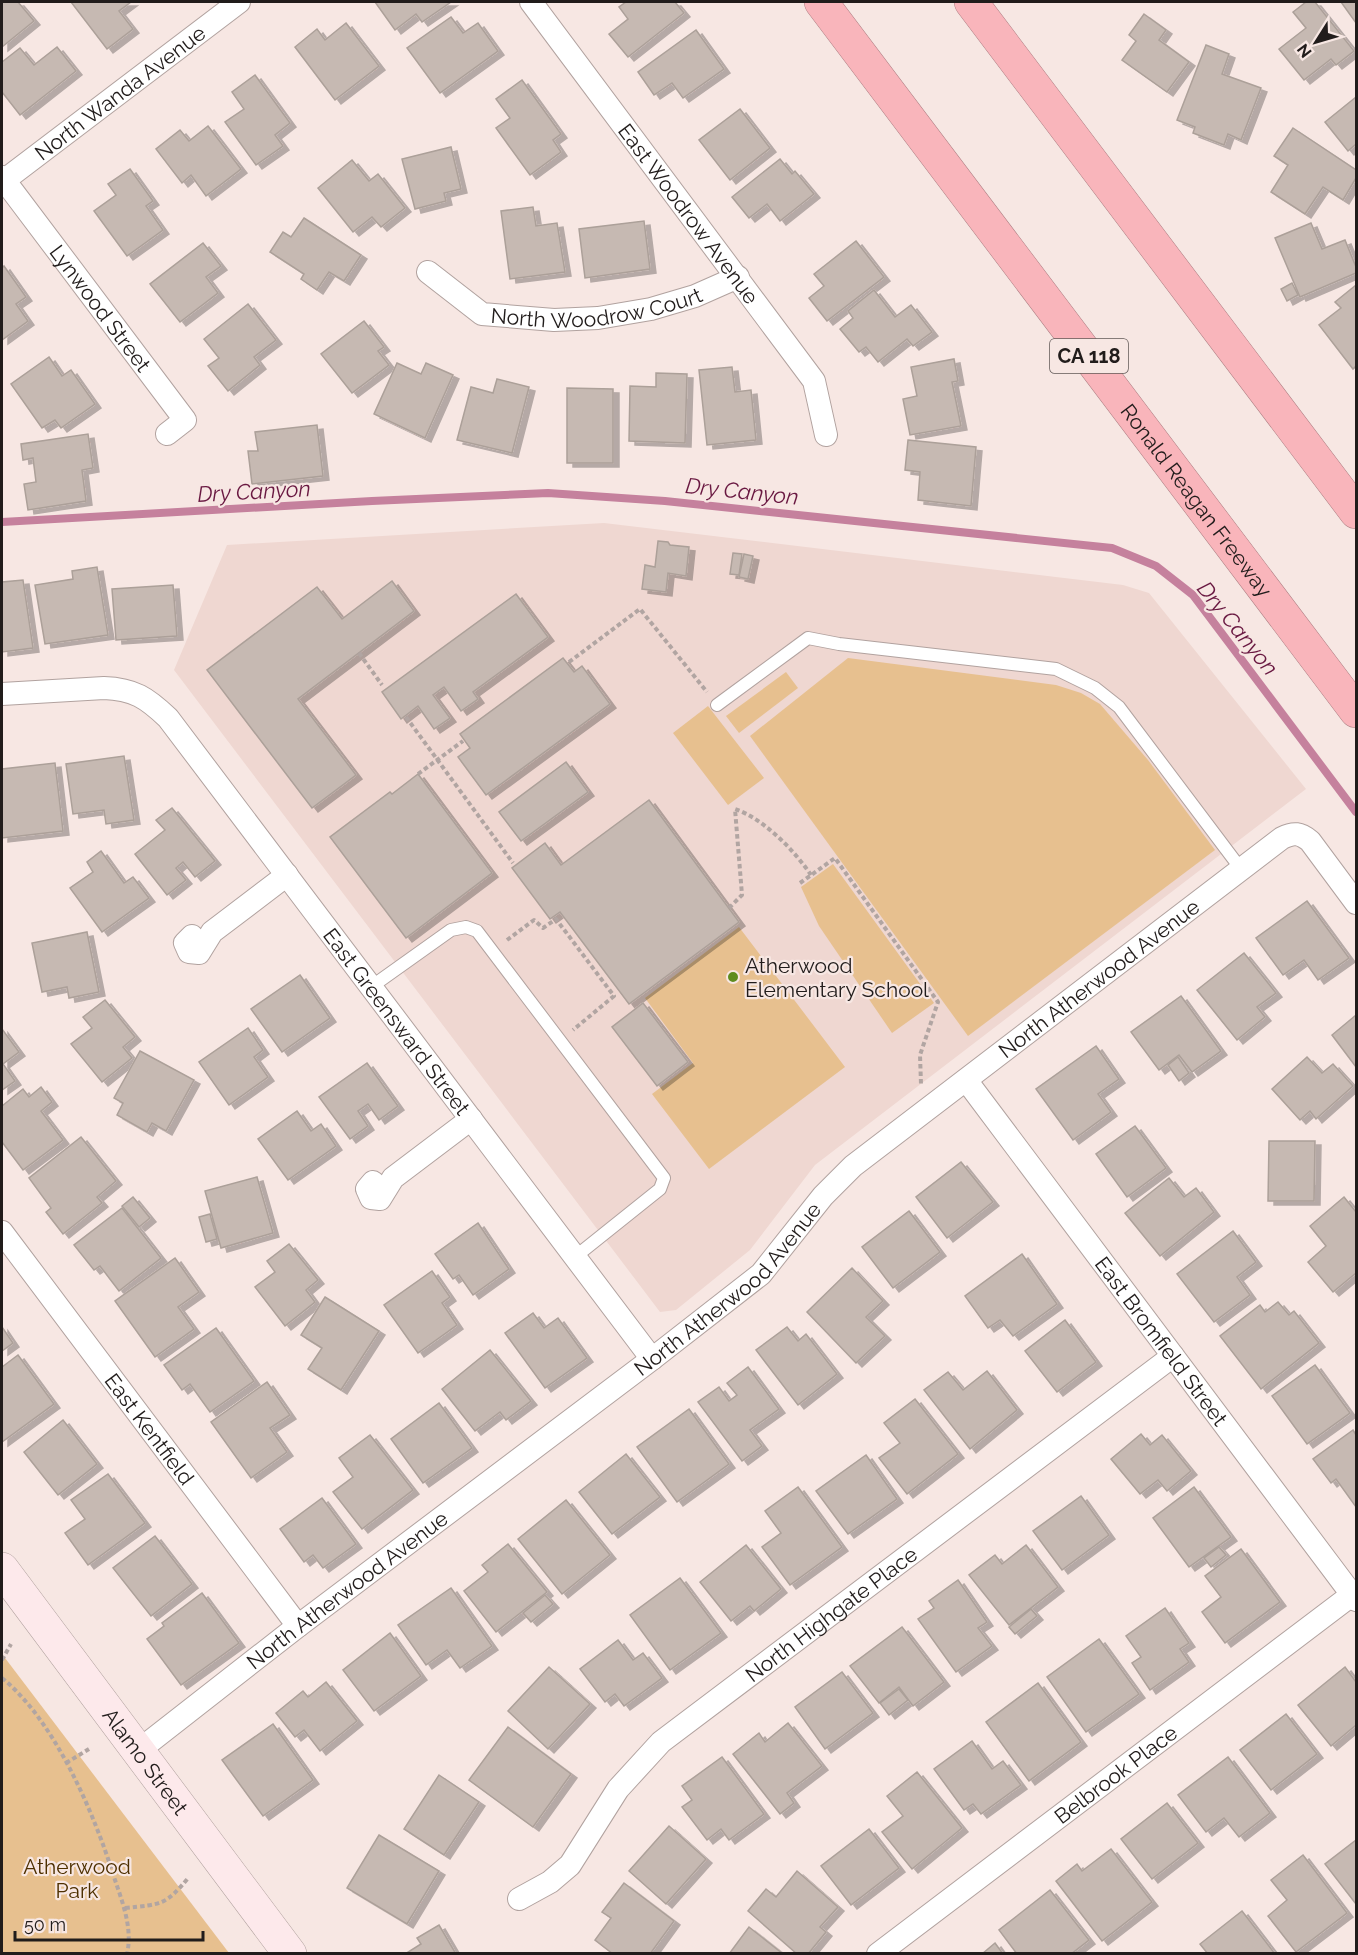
<svg xmlns="http://www.w3.org/2000/svg" width="1358" height="1955" font-family="Raleway,sans-serif">
  <style>
    .built { fill: #efd7d1 }
    .green { fill: #e7c08f }
    .lines { fill: none; stroke-linecap: round; stroke-linejoin: round }
    .stream { stroke: #c5819d; stroke-width: 8 }
    .building { fill: #c6b9b2; stroke: #aca099; stroke-width: 1.5; filter: url(#shadow) }
    .lane-casing { stroke: #b1a29f; stroke-width: 14 }
    .street-casing { stroke: #b1a29f; stroke-width: 24 }
    .secondary-casing { stroke: #b1a29f; stroke-width: 34 }
    .highway-casing { stroke: #ad7f83; stroke-width: 34 }
    .path { stroke: #b1a5a2; stroke-width: 4; stroke-dasharray: 4.5 3; stroke-linecap: butt }
    .lane { stroke: #fff; stroke-width: 12 }
    .street { stroke: #fff; stroke-width: 22 }
    .secondary { stroke: #fde9eb; stroke-width: 33 }
    .highway { stroke: #f9b5bb; stroke-width: 33 }
    .poi-dot { fill: #5e8c1e; stroke: #f7e7e3; stroke-width: 2 }
    .labels { text-anchor: middle; dominant-baseline: central; stroke-width: 4.5; stroke-linejoin: round; paint-order: stroke }
    .shield { fill: #f7e7e3; stroke: #615957; stroke-width: 1.5 }
    .shield-label { font-size: 20px; font-weight: bold; fill: #211c1b }
    .street-label { font-size: 21px; fill: #211c1b; stroke: #f7e7e3 }
    .poi-label { font-size: 21px; fill: #211c1b; stroke: #f7e7e3; text-anchor: start }
    .park-label { font-size: 21px; fill: #4e3000; stroke: #f7e7e3 }
    .water-label { font-size: 22px; font-style: italic; fill: #691841; stroke: #f7e7e3 }
  </style>
  <defs>
    <filter id="shadow"><feDropShadow dx="6" dy="4" stdDeviation="0" flood-color="#0004"/></filter>
  </defs>
  <rect width="100%" height="100%" fill="#f7e7e3"/>
  <polygon class="built" points="604,523 1123,585 1149,593 1306,789 815,1165 750,1250 676,1310 660,1312 174,670 227,545"/>
  <g class="green">
    <polygon points="848,658 1056,685 1081,693 1100,704 1148,760 1215,850 968,1036 750,736"/>
    <polygon points="786,672 798,688 739,733 726,716"/>
    <polygon points="708,706 764,778 728,805 673,733"/>
    <polygon points="833,864 934,1003 892,1033 819,926 801,887"/>
    <polygon points="739,927 845,1067 709,1169 652,1094 693,1063 645,998"/>
    <polygon points="2,1654 229,1953 2,1953"/>
  </g>
  <g class="lines">
    <polyline class="stream" points="2,522 372,501 548,493 665,501 1112,548 1156,566 1193,595 1356,812"/>
  </g>
  <g class="building">
    <polygon points="2,2 18,2 34,21 2,47"/>
    <polygon points="71,2 131,2 119,11 133,29 107,49"/>
    <polygon points="375,2 451,2 422,22 416,14 395,30"/>
    <polygon points="626,2 675,2 684,13 628,57 609,34 628,19 619,7"/>
    <polygon points="1306,2 1315,2 1354,51 1336,65 1331,59 1304,80 1279,49 1306,28 1293,12"/>
    <polygon points="1341,2 1356,2 1356,23"/>
    <polygon points="1144,14 1166,30 1159,40 1189,62 1167,92 1122,60 1136,41 1129,35"/>
    <polygon points="451,17 463,33 478,23 498,51 440,93 407,48"/>
    <polygon points="346,23 379,66 335,100 295,47 317,29 325,40"/>
    <polygon points="696,30 724,69 683,98 672,83 654,95 638,72"/>
    <polygon points="1206,45 1229,54 1222,74 1261,88 1241,140 1228,134 1224,145 1193,133 1195,127 1177,120"/>
    <polygon points="57,47 76,71 20,115 2,92 2,62 20,48 34,65"/>
    <polygon points="255,75 290,123 275,135 283,146 256,165 225,122 244,109 232,92"/>
    <polygon points="522,80 561,134 553,140 561,152 530,175 496,128 510,118 496,99"/>
    <polygon points="1356,97 1356,144 1348,151 1325,122"/>
    <polygon points="740,109 770,148 730,180 699,140"/>
    <polygon points="208,126 241,169 206,196 191,175 182,183 156,149 180,130 189,141"/>
    <polygon points="1293,128 1356,170 1356,178 1343,200 1323,187 1305,214 1271,192 1288,165 1274,156"/>
    <polygon points="451,147 461,189 444,193 446,201 415,209 402,159"/>
    <polygon points="780,159 792,174 795,171 814,194 780,221 767,204 749,218 732,197"/>
    <polygon points="352,160 369,181 378,174 405,208 381,227 372,217 353,232 318,188"/>
    <polygon points="130,169 153,201 146,206 163,230 127,256 94,211 116,195 108,184"/>
    <polygon points="533,207 536,226 557,223 565,272 510,279 501,211"/>
    <polygon points="304,218 361,255 344,281 329,272 317,290 301,279 304,274 270,252 283,232 291,237"/>
    <polygon points="644,221 650,269 585,278 579,229"/>
    <polygon points="1311,223 1322,249 1345,240 1356,267 1356,273 1300,297 1275,238"/>
    <polygon points="856,241 884,277 827,321 809,298 824,286 814,274"/>
    <polygon points="203,243 221,266 206,277 218,293 180,322 150,284"/>
    <polygon points="4,266 26,297 16,304 28,321 2,340 2,268"/>
    <polygon points="1292,283 1298,295 1287,301 1281,289"/>
    <polygon points="1356,285 1356,366 1353,369 1319,325 1341,308 1335,302"/>
    <polygon points="874,290 895,317 911,305 932,332 913,346 907,339 878,362 866,347 859,352 840,329 853,318 848,311"/>
    <polygon points="248,304 276,340 254,357 260,365 228,391 208,366 219,358 204,339"/>
    <polygon points="364,321 384,347 378,351 389,365 352,393 321,354"/>
    <polygon points="49,357 62,376 71,370 95,404 61,428 55,420 42,428 11,384"/>
    <polygon points="954,359 958,381 952,382 961,426 910,435 903,399 917,396 911,367"/>
    <polygon points="397,363 421,374 426,363 453,375 425,438 374,414"/>
    <polygon points="732,367 735,392 751,390 756,440 707,445 699,370"/>
    <polygon points="656,373 687,374 685,443 629,441 630,386 656,387"/>
    <polygon points="497,379 529,387 512,453 457,440 471,387 493,393"/>
    <polygon points="567,388 613,389 613,463 567,463"/>
    <polygon points="317,425 323,476 252,484 248,451 258,451 255,432"/>
    <polygon points="88,434 93,468 82,470 86,501 28,510 24,484 36,482 33,458 23,460 21,444"/>
    <polygon points="908,440 976,447 971,506 918,500 920,472 905,470"/>
    <polygon points="658,541 668,542 670,545 689,547 686,576 668,573 666,592 642,589 645,565 655,567"/>
    <polygon points="733,553 742,554 739,575 730,574"/>
    <polygon points="744,554 753,556 748,579 739,577"/>
    <polygon points="97,567 108,635 45,644 35,585 73,579 72,571"/>
    <polygon points="23,580 33,648 2,652 2,582"/>
    <polygon points="392,581 414,611 298,699 356,775 312,808 207,670 317,587 342,619"/>
    <polygon points="173,585 177,636 116,640 112,589"/>
    <polygon points="516,594 548,637 473,692 478,699 461,711 444,687 433,695 450,718 434,729 418,706 401,719 382,692"/>
    <polygon points="563,658 574,672 582,666 610,704 486,795 458,757 470,748 460,734"/>
    <polygon points="124,756 134,820 106,824 104,810 73,814 66,764"/>
    <polygon points="566,762 588,792 521,841 499,812"/>
    <polygon points="55,763 63,831 2,838 2,769"/>
    <polygon points="418,774 492,873 406,938 330,837 390,792 392,794"/>
    <polygon points="649,800 739,922 629,1004 560,912 550,919 512,868 545,843 561,865"/>
    <polygon points="172,808 215,861 195,877 183,862 176,868 186,880 167,895 135,854 165,830 156,820"/>
    <polygon points="101,851 124,883 133,877 149,898 102,932 70,888 93,872 87,862"/>
    <polygon points="1307,901 1349,958 1318,980 1304,960 1283,975 1256,938"/>
    <polygon points="87,932 99,992 69,998 67,987 42,992 32,943"/>
    <polygon points="1244,953 1276,993 1257,1007 1265,1017 1237,1040 1197,990"/>
    <polygon points="300,975 330,1018 282,1052 251,1009"/>
    <polygon points="1181,996 1221,1051 1192,1072 1179,1055 1159,1070 1131,1032"/>
    <polygon points="105,1000 135,1037 123,1047 132,1058 102,1082 71,1044 92,1028 83,1017"/>
    <polygon points="643,1003 688,1062 657,1086 612,1027"/>
    <polygon points="1356,1015 1356,1067 1332,1035"/>
    <polygon points="248,1028 263,1050 254,1057 268,1077 229,1105 199,1062"/>
    <polygon points="2,1029 19,1052 3,1064 15,1081 2,1090"/>
    <polygon points="1096,1046 1119,1079 1098,1094 1111,1112 1073,1140 1036,1089"/>
    <polygon points="140,1051 194,1080 166,1131 152,1123 147,1132 117,1115 123,1103 114,1098"/>
    <polygon points="1178,1057 1189,1073 1179,1081 1168,1065"/>
    <polygon points="1307,1057 1322,1073 1333,1064 1353,1086 1316,1119 1310,1111 1300,1120 1272,1089"/>
    <polygon points="367,1063 398,1106 379,1120 368,1104 358,1111 368,1126 350,1139 319,1097"/>
    <polygon points="41,1087 52,1102 41,1111 63,1140 23,1170 2,1142 2,1106 23,1089 29,1097"/>
    <polygon points="297,1111 311,1131 321,1124 336,1146 288,1180 258,1139"/>
    <polygon points="1135,1126 1166,1168 1127,1197 1096,1154"/>
    <polygon points="81,1137 116,1181 97,1197 102,1203 63,1234 46,1212 51,1208 29,1178"/>
    <polygon points="1269,1141 1315,1141 1314,1201 1268,1201"/>
    <polygon points="961,1162 993,1202 947,1238 916,1197"/>
    <polygon points="257,1177 273,1233 221,1248 205,1191"/>
    <polygon points="1169,1178 1184,1197 1196,1188 1214,1212 1160,1256 1125,1213"/>
    <polygon points="133,1197 150,1218 139,1227 122,1206"/>
    <polygon points="1344,1197 1356,1212 1356,1273 1333,1292 1308,1262 1326,1246 1310,1226"/>
    <polygon points="122,1208 161,1258 119,1291 100,1266 94,1270 74,1245"/>
    <polygon points="909,1211 940,1252 893,1288 862,1247"/>
    <polygon points="210,1214 217,1239 206,1242 199,1217"/>
    <polygon points="478,1223 509,1269 473,1295 459,1275 453,1279 435,1254"/>
    <polygon points="1233,1231 1256,1262 1237,1277 1250,1295 1214,1322 1177,1274"/>
    <polygon points="289,1244 318,1280 306,1290 315,1302 285,1326 255,1287 275,1272 267,1261"/>
    <polygon points="1022,1254 1057,1304 1013,1336 1000,1320 988,1328 965,1296"/>
    <polygon points="175,1258 199,1292 178,1307 194,1329 155,1357 115,1301"/>
    <polygon points="852,1268 883,1301 866,1317 885,1336 856,1363 807,1312"/>
    <polygon points="432,1271 450,1297 442,1303 457,1325 418,1353 384,1305"/>
    <polygon points="325,1297 379,1331 341,1390 308,1369 322,1348 301,1335"/>
    <polygon points="1278,1302 1289,1315 1294,1311 1319,1343 1261,1389 1220,1336 1260,1305 1265,1312"/>
    <polygon points="533,1313 544,1328 558,1318 587,1358 545,1388 505,1333"/>
    <polygon points="1065,1320 1096,1362 1057,1392 1025,1351"/>
    <polygon points="2,1327 13,1343 2,1351"/>
    <polygon points="787,1327 798,1341 806,1334 837,1374 798,1405 756,1350"/>
    <polygon points="216,1328 254,1381 210,1412 190,1384 182,1390 164,1365"/>
    <polygon points="490,1350 531,1401 506,1420 500,1412 475,1431 442,1389"/>
    <polygon points="18,1355 54,1404 2,1442 2,1367"/>
    <polygon points="1315,1365 1350,1413 1307,1444 1272,1396"/>
    <polygon points="748,1367 779,1409 750,1430 762,1446 742,1461 698,1402 719,1387 729,1401 737,1395 727,1383"/>
    <polygon points="987,1371 1017,1410 970,1449 924,1390 948,1372 963,1390"/>
    <polygon points="267,1382 290,1415 270,1428 287,1452 251,1478 211,1422"/>
    <polygon points="915,1399 958,1454 907,1494 879,1458 900,1443 884,1423"/>
    <polygon points="439,1403 472,1448 423,1483 391,1439"/>
    <polygon points="689,1409 729,1464 677,1502 637,1447"/>
    <polygon points="63,1420 97,1464 58,1495 24,1452"/>
    <polygon points="1353,1430 1356,1435 1356,1507 1336,1479 1331,1483 1313,1459"/>
    <polygon points="1141,1434 1150,1445 1162,1435 1191,1471 1167,1491 1158,1480 1140,1494 1111,1459"/>
    <polygon points="370,1435 413,1490 362,1529 333,1492 353,1477 339,1458"/>
    <polygon points="626,1454 660,1497 612,1534 579,1492"/>
    <polygon points="866,1455 897,1499 848,1534 816,1491"/>
    <polygon points="108,1474 145,1523 88,1565 65,1533 85,1519 71,1500"/>
    <polygon points="798,1487 842,1547 790,1585 762,1547 781,1533 765,1511"/>
    <polygon points="1194,1487 1231,1537 1189,1567 1153,1518"/>
    <polygon points="1081,1496 1109,1535 1062,1570 1033,1531"/>
    <polygon points="322,1498 356,1544 323,1568 313,1555 304,1562 280,1529"/>
    <polygon points="566,1500 610,1555 562,1594 518,1539"/>
    <polygon points="155,1536 192,1584 151,1616 113,1568"/>
    <polygon points="508,1544 547,1592 496,1632 464,1591 488,1572 482,1565"/>
    <polygon points="746,1545 781,1589 754,1611 750,1606 731,1621 700,1582"/>
    <polygon points="1026,1545 1058,1587 1009,1625 969,1575 995,1555 1002,1564"/>
    <polygon points="1219,1547 1226,1555 1211,1567 1204,1558"/>
    <polygon points="1241,1549 1280,1602 1225,1643 1202,1612 1221,1597 1205,1576"/>
    <polygon points="680,1578 721,1633 670,1670 630,1615"/>
    <polygon points="958,1580 987,1622 978,1628 992,1646 956,1672 918,1619 934,1608 929,1601"/>
    <polygon points="451,1588 492,1646 460,1668 447,1650 426,1665 398,1625"/>
    <polygon points="202,1593 239,1643 181,1685 147,1639 164,1626 162,1623"/>
    <polygon points="545,1595 553,1604 531,1622 523,1613"/>
    <polygon points="1165,1608 1189,1643 1180,1649 1189,1662 1150,1690 1132,1663 1141,1657 1126,1636"/>
    <polygon points="1031,1609 1037,1616 1015,1634 1009,1627"/>
    <polygon points="902,1627 944,1682 913,1706 899,1687 879,1703 850,1666"/>
    <polygon points="390,1633 421,1676 374,1711 343,1670"/>
    <polygon points="1099,1639 1139,1694 1086,1732 1047,1677"/>
    <polygon points="618,1640 633,1660 643,1653 662,1678 624,1706 615,1694 605,1702 580,1669"/>
    <polygon points="549,1667 590,1704 548,1749 508,1711"/>
    <polygon points="1345,1667 1356,1682 1356,1725 1331,1746 1298,1705"/>
    <polygon points="842,1672 873,1713 825,1749 795,1707"/>
    <polygon points="326,1682 357,1721 320,1751 304,1730 295,1737 276,1713 303,1691 308,1697"/>
    <polygon points="1038,1683 1081,1742 1029,1781 986,1722"/>
    <polygon points="899,1689 908,1700 889,1715 880,1703"/>
    <polygon points="1286,1714 1317,1754 1271,1790 1240,1750"/>
    <polygon points="788,1723 822,1766 787,1793 794,1803 780,1814 733,1754 759,1733 765,1742"/>
    <polygon points="273,1724 313,1780 263,1816 222,1760"/>
    <polygon points="508,1727 571,1774 533,1827 469,1780"/>
    <polygon points="972,1741 992,1769 1003,1761 1021,1785 981,1814 973,1804 964,1810 934,1769"/>
    <polygon points="722,1757 764,1814 729,1840 721,1829 707,1840 682,1807 692,1800 682,1786"/>
    <polygon points="1228,1757 1270,1813 1239,1837 1224,1818 1206,1832 1178,1795"/>
    <polygon points="917,1772 962,1828 912,1869 882,1832 903,1816 887,1796"/>
    <polygon points="439,1775 479,1802 444,1855 404,1829"/>
    <polygon points="1167,1803 1198,1843 1152,1879 1121,1839"/>
    <polygon points="669,1826 706,1859 666,1904 629,1871"/>
    <polygon points="869,1829 899,1868 851,1905 821,1866"/>
    <polygon points="379,1835 439,1871 407,1924 347,1888"/>
    <polygon points="1356,1840 1356,1904 1325,1864"/>
    <polygon points="1111,1849 1152,1902 1102,1941 1056,1881 1077,1864 1082,1871"/>
    <polygon points="1303,1855 1347,1913 1296,1952 1268,1916 1287,1900 1271,1880"/>
    <polygon points="797,1871 838,1907 820,1927 826,1932 808,1954 797,1954 748,1911 766,1889 776,1897"/>
    <polygon points="624,1883 674,1921 650,1954 613,1954 595,1940 611,1918 602,1912"/>
    <polygon points="1050,1890 1089,1940 1071,1954 1017,1954 999,1930"/>
    <polygon points="1242,1911 1275,1954 1208,1954 1200,1944"/>
    <polygon points="439,1925 456,1954 405,1954 421,1944 417,1938"/>
    <polygon points="749,1927 783,1954 729,1954"/>
    <polygon points="995,1943 1003,1954 982,1954"/>
  </g>
  <g class="lines">
    <defs>
      <g id="lane">
        <polyline points="717,705 808,638 839,644 1056,669 1095,688 1119,707 1241,869"/>
        <polyline points="371,987 451,930 466,927 477,931 664,1178 660,1189 575,1257"/>
      </g>
      <g id="street">
        <path id="s1" d="M531,2L814,381L826,435"/>
        <path id="s2" d="M2,177L185,420L167,434"/>
        <path id="s3" d="M2,182L239,2"/>
        <path id="s4" d="M428,272L482,314L554,320L598,318L651,309L695,296L738,277"/>
        <path id="s5" d="M2,694L104,688C134,689 147,698 168,718L652,1359"/>
        <polyline points="192,936 185,943 189,952 199,953 212,932 287,875"/>
        <path id="s6" d="M966,1080L1356,1600"/>
        <polyline points="373,1182 367,1189 371,1198 380,1199 393,1178 471,1119"/>
        <path id="s7" d="M2,1232L298,1626"/>
        <path id="s8" d="M138,1751L298,1626L652,1359L761,1274L823,1196L853,1166L1282,838C1294,832 1300,833 1310,841L1356,903"/>
        <path id="s9" d="M519,1899L550,1882L570,1865L618,1789L661,1742L1173,1356"/>
        <path id="s10" d="M878,1954L1353,1594"/>
      </g>
      <g id="secondary">
        <path id="s11" d="M2,1569L290,1954"/>
      </g>
      <g id="highway">
        <path id="s12" d="M821,2L1356,711"/>
        <polyline points="971,2 1356,512"/>
      </g>
    </defs>
    <use href="#lane" class="lane-casing"/>
    <use href="#street" class="street-casing"/>
    <use href="#secondary" class="secondary-casing"/>
    <use href="#highway" class="highway-casing"/>
    <g class="path">
      <polyline points="359,653 382,685"/>
      <polyline points="569,662 640,609 707,692"/>
      <polyline points="406,717 513,863"/>
      <polyline points="418,774 463,741"/>
      <polyline points="800,883 835,858 938,1002 920,1055 921,1084"/>
      <path d="M729,908L742,895L735,809C764,819 794,850 811,875"/>
      <polyline points="507,940 534,920 543,928 556,919 614,996 573,1030"/>
      <polyline points="2,1660 11,1644"/>
      <path d="M2,1678C55,1721 94,1813 114,1877C122,1901 133,1928 127,1954"/>
      <polyline points="66,1763 89,1749"/>
      <path d="M125,1908C162,1904 165,1906 189,1877"/>
    </g>
    <use href="#lane" class="lane"/>
    <use href="#street" class="street"/>
    <use href="#secondary" class="secondary"/>
    <use href="#highway" class="highway"/>
  </g>
  <circle class="poi-dot" cx="733" cy="977" r="6"/>
  <g class="labels">
    <rect class="shield" x="1050" y="339" width="78" height="34" rx="4.5"/>
    <g class="shield-label">
      <text x="1089" y="356">CA 118</text>
    </g>
    <g class="street-label">
      <text stroke="none"><textPath href="#s3" startOffset="148">North Wanda Avenue</textPath></text>
      <text stroke="none"><textPath href="#s1" startOffset="264">East Woodrow Avenue</textPath></text>
      <text stroke="none"><textPath href="#s4" startOffset="184">North Woodrow Court</textPath></text>
      <text stroke="none"><textPath href="#s2" startOffset="164">Lynwood Street</textPath></text>
      <text stroke="none"><textPath href="#s12" startOffset="624">Ronald Reagan Freeway</textPath></text>
      <text stroke="none"><textPath href="#s8" startOffset="1236">North Atherwood Avenue</textPath></text>
      <text stroke="none"><textPath href="#s5" startOffset="555">East Greensward Street</textPath></text>
      <text stroke="none"><textPath href="#s8" startOffset="750">North Atherwood Avenue</textPath></text>
      <text stroke="none"><textPath href="#s6" startOffset="326">East Bromfield Street</textPath></text>
      <text stroke="none"><textPath href="#s7" startOffset="246">East Kentfield</textPath></text>
      <text stroke="none"><textPath href="#s8" startOffset="264">North Atherwood Avenue</textPath></text>
      <text stroke="none"><textPath href="#s9" startOffset="428">North Highgate Place</textPath></text>
      <text stroke="none"><textPath href="#s11" startOffset="240">Alamo Street</textPath></text>
      <text stroke="none"><textPath href="#s10" startOffset="298">Belbrook Place</textPath></text>
    </g>
    <g class="poi-label">
      <text x="745" y="965">Atherwood<tspan x="745" dy="24">Elementary School</tspan></text>
    </g>
    <g class="park-label">
      <text x="77" y="1866">Atherwood<tspan x="77" dy="24">Park</tspan></text>
    </g>
    <g class="water-label">
      <text transform="translate(254 491) rotate(-3)">Dry Canyon</text>
      <text transform="translate(742 491) rotate(6)">Dry Canyon</text>
      <text transform="translate(1238 628) rotate(51)">Dry Canyon</text>
    </g>
  </g>
  <rect width="1358" height="1955" fill="none" stroke="#211c1b" stroke-width="6"/>
  <g transform="translate(1316 42) rotate(233)" stroke="#f7e7e3" stroke-width="4.5" paint-order="stroke">
  <path d="M0-4.5L10 22L0 15L-10 22Z" fill="#211c1b"/>
  <text y="-9" font-size="16" font-weight="bold" text-anchor="middle" fill="#211c1b">N</text>
  </g>
  <path d="M15 1931v9h188v-9" fill="none" stroke="#211c1b" stroke-width="3"/>
  <text x="24" y="1931" font-size="18" fill="#211c1b" stroke="#f7e7e3" stroke-width="4.5" paint-order="stroke">50 m</text>
</svg>
